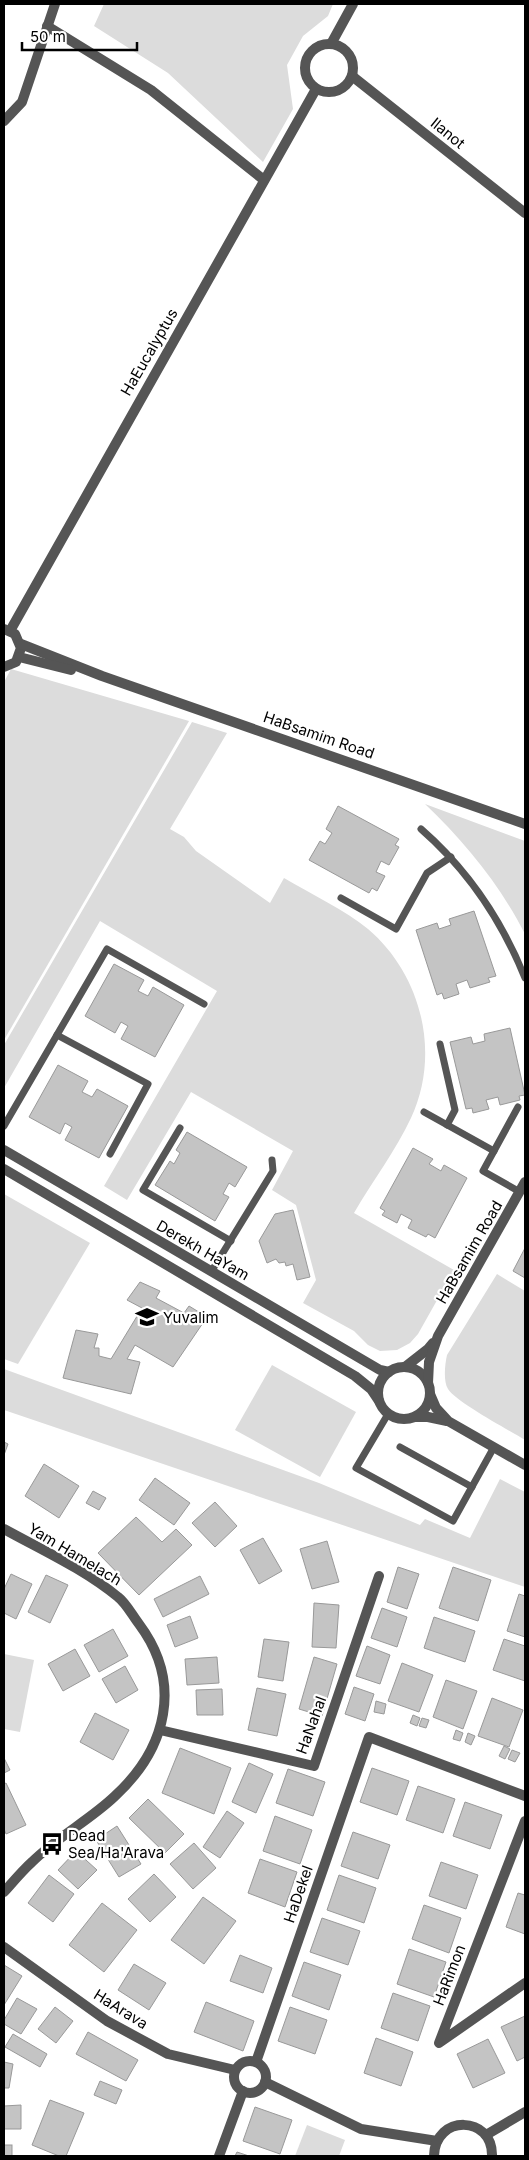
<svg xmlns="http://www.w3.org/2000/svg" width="529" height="2160" font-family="Inter,sans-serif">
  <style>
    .green { fill: #dcdcdc }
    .building { fill: #c4c4c4; stroke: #999 }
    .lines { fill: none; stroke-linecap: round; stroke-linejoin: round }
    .service { stroke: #555; stroke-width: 7 }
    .minor { stroke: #555; stroke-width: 10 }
    .tertiary { stroke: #555; stroke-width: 10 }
    .labels { text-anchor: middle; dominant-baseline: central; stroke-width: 4.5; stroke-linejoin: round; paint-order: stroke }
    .street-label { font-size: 15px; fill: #000; stroke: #fff }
    .poi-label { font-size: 15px; fill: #000; stroke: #fff; text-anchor: start }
  </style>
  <rect width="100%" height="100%" fill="#fff"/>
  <g class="green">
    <polygon points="104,4 333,4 328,16 303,36 287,65 293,109 263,162 168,73 94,26"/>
    <polygon points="11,669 189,721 4,1040 4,682"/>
    <path d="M192,722L227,733L170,829L184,837L196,851L270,903L284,878C311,894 345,910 368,929C422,975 441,1054 411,1118C396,1150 372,1182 354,1213L454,1270L418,1334L410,1343L397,1350L380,1351L368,1345L354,1331L303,1303L316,1280L296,1205L272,1190L293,1151L191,1092L127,1200L104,1186L217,991L100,921L4,1088V1045Z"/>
    <path d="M425,804L525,841V934C500,885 465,842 425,804Z"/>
    <polygon points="4,1194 90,1243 18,1364 4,1359"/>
    <path d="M497,1274L525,1291V1440C509,1430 456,1402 448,1389C443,1381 445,1364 447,1355Z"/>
    <polygon points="272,1365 356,1412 320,1477 235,1430"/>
    <polygon points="4,1369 319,1483 420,1525 425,1519 470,1538 500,1479 525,1492 525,1587 4,1410"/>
    <polygon points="4,1654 34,1660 20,1732 4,1729"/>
    <polygon points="307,2125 345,2140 339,2156 295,2156"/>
  </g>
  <g class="building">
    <polygon points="338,806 399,839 395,845 399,847 389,865 381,861 376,872 385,876 377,891 372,888 369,893 309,860 320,841 325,844 332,833 326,829"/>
    <polygon points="474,911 496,976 488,978 490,982 470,988 467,980 456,984 459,994 444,999 442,993 437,995 416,930 437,923 439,929 451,925 449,919"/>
    <polygon points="114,964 144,980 138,991 148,996 153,987 184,1005 155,1057 121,1039 128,1026 121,1022 115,1033 85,1016"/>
    <polygon points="510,1028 525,1095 519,1096 520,1100 500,1105 498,1097 486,1100 489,1109 473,1113 472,1108 466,1109 450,1042 471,1037 473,1044 485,1041 484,1034"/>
    <polygon points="58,1065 88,1081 82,1092 92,1097 97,1089 128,1106 99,1158 65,1140 72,1127 65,1123 60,1134 29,1117"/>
    <polygon points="187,1132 247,1167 235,1187 229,1183 223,1194 229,1197 215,1221 155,1185 170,1161 174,1164 180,1153 176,1150"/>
    <polygon points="413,1148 433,1159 429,1164 441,1171 444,1165 467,1178 435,1238 428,1234 426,1237 408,1228 412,1220 401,1214 397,1223 382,1215 385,1211 380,1208"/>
    <polygon points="293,1210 310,1277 297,1280 293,1264 286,1266 285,1262 279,1263 276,1259 267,1263 259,1241 275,1214"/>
    <polygon points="525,1248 525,1278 513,1271"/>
    <polygon points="140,1282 160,1291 156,1298 184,1313 189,1306 207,1317 173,1367 135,1345 127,1359 140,1362 131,1394 63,1378 76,1330 98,1334 94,1348 99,1348 99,1356 111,1359 142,1308 127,1300"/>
    <polygon points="4,1442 8,1444 4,1455"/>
    <polygon points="44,1464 79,1486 59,1518 25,1496"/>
    <polygon points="155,1478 190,1503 174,1525 139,1500"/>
    <polygon points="93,1491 106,1498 99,1510 86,1503"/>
    <polygon points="215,1502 237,1526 215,1547 192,1523"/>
    <polygon points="136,1517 162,1542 176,1529 192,1545 139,1595 98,1553"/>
    <polygon points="263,1538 282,1571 259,1584 240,1550"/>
    <polygon points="327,1541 339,1582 312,1589 300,1549"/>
    <polygon points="398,1567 419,1574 407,1609 387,1602"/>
    <polygon points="453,1567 491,1580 478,1621 439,1608"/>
    <polygon points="11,1574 32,1584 16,1619 4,1613 4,1589"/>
    <polygon points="46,1575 68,1585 50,1623 28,1612"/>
    <polygon points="200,1576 209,1594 163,1617 154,1599"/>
    <polygon points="519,1594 525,1596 525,1637 507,1631"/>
    <polygon points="314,1603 339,1605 336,1648 312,1647"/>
    <polygon points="382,1608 407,1617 397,1647 371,1638"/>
    <polygon points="190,1616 198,1638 175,1647 167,1625"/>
    <polygon points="434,1617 475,1631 465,1662 424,1648"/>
    <polygon points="113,1629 128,1656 99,1672 84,1645"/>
    <polygon points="264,1639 289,1642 283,1681 258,1677"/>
    <polygon points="504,1639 525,1646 525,1681 493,1670"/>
    <polygon points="367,1646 390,1655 380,1684 356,1676"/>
    <polygon points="75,1649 90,1676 63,1691 48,1664"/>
    <polygon points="217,1657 219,1683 187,1685 185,1659"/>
    <polygon points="314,1657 337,1664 322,1716 299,1709"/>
    <polygon points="402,1663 433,1675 419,1712 388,1701"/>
    <polygon points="125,1666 138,1690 116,1703 102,1679"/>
    <polygon points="446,1680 477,1691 463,1729 433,1717"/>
    <polygon points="354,1687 374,1694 365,1721 345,1714"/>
    <polygon points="257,1688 286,1694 277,1736 248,1730"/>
    <polygon points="222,1689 223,1715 197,1715 196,1690"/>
    <polygon points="492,1698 523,1710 509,1747 478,1736"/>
    <polygon points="376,1701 386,1704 384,1714 374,1712"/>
    <polygon points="95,1713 129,1730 113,1760 80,1742"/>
    <polygon points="413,1715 420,1718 417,1726 410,1723"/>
    <polygon points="422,1718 429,1720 426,1728 419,1726"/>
    <polygon points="456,1730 463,1733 460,1741 453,1739"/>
    <polygon points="468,1733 475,1736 471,1745 465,1742"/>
    <polygon points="504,1746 510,1749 505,1759 499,1756"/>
    <polygon points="180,1748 231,1768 214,1814 162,1793"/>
    <polygon points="512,1750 520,1753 515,1762 508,1759"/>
    <polygon points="4,1758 10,1770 4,1773"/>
    <polygon points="249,1763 273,1774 256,1813 232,1802"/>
    <polygon points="372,1768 409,1781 397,1815 360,1802"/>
    <polygon points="288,1769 325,1782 313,1816 276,1803"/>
    <polygon points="6,1783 26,1825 6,1834 4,1829 4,1784"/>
    <polygon points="418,1786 455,1799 443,1833 406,1820"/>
    <polygon points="148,1799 184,1834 165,1853 129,1818"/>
    <polygon points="465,1802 502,1815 490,1849 453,1836"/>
    <polygon points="227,1811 244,1823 220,1858 203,1847"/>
    <polygon points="275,1816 312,1830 300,1864 263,1851"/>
    <polygon points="117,1826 141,1864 119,1877 96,1840"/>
    <polygon points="353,1832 390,1845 378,1879 341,1866"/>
    <polygon points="194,1843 216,1868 193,1889 170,1864"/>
    <polygon points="76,1851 97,1870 78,1889 58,1870"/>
    <polygon points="260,1859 297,1872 285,1907 248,1893"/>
    <polygon points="441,1862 478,1875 466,1909 429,1896"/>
    <polygon points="154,1874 176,1897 150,1922 128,1899"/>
    <polygon points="49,1875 74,1894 53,1922 28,1903"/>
    <polygon points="339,1875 376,1888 364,1923 327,1910"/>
    <polygon points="518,1893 525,1895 525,1934 506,1927"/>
    <polygon points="203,1897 236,1921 204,1964 171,1940"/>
    <polygon points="102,1903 137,1930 104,1972 69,1945"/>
    <polygon points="424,1905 461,1918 449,1953 412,1939"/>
    <polygon points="322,1918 360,1931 348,1965 310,1952"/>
    <polygon points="409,1949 446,1962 434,1997 397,1984"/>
    <polygon points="240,1955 272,1968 263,1993 230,1981"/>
    <polygon points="304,1962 341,1975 329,2010 292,1996"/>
    <polygon points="134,1964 166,1983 149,2010 118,1990"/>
    <polygon points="4,1965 22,1976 4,2005"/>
    <polygon points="393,1993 430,2006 418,2041 381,2028"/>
    <polygon points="17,1998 37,2009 21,2034 4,2024 4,2020"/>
    <polygon points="206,2002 254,2021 243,2051 194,2032"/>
    <polygon points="55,2007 73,2021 56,2043 38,2029"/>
    <polygon points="290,2007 327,2020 315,2054 278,2041"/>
    <polygon points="525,2016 525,2057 517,2061 501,2027"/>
    <polygon points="88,2032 138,2060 126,2081 76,2054"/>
    <polygon points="13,2034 47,2054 40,2067 5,2047"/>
    <polygon points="376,2038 413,2052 401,2086 364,2073"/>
    <polygon points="488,2039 505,2073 473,2088 457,2054"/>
    <polygon points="4,2062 13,2064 9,2088 4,2088"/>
    <polygon points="100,2081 122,2090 116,2104 94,2095"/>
    <polygon points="50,2100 84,2113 66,2156 59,2156 32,2145"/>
    <polygon points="21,2105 21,2129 4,2129 4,2106"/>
    <polygon points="255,2107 292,2120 280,2154 243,2141"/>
    <rect x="4" y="2145" width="8" height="11"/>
    <polygon points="237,2152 249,2156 235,2156"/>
  </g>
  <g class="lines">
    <g class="service">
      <path d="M421,829C468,870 502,921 525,978"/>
      <polyline points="341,898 396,929 427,873 451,857"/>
      <polyline points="57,1035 148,1084 110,1154"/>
      <polyline points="440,1044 455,1110 447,1125"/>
      <polyline points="518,1107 483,1171 520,1192"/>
      <polyline points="424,1112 494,1151"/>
      <polyline points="4,1126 107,949 204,1004"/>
      <polyline points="180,1128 143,1190 231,1241"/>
      <polyline points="211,1272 273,1171 272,1160"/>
      <polyline points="388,1414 356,1468 453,1521 494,1447"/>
      <polyline points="400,1447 472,1487"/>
    </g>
    <g class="minor">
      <polyline points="47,26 151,90 264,180"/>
      <circle cx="329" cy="68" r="24"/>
      <polyline points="331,44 353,4"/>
      <polyline points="352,76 525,213"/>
      <polyline points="4,121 22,102 55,4"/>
      <polyline points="10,631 316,89"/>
      <polyline points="4,1150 380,1370 389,1372"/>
      <polyline points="4,1169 355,1376 371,1389 379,1401"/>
      <polyline points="430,1394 436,1408 448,1421 525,1465"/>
      <polyline points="415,1417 428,1417 447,1421"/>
      <polyline points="160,1730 314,1766 379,1576"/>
      <polyline points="525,1821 439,2043 525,1983"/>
      <polyline points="4,1947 107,2021 168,2054 235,2070"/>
      <circle cx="250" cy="2077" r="16"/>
      <polyline points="256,2062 369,1737 525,1796"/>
      <polyline points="265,2082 361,2129 437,2141"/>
      <polyline points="486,2135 525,2112"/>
      <polyline points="219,2156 243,2091"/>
      <path d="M434,2156C435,2114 493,2115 492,2156"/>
    </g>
    <g class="tertiary">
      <polyline points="4,629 15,634 21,648 16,662 4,667"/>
      <polyline points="21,644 102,676 525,824"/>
      <polyline points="19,657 71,670"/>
      <circle cx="404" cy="1393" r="26"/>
      <polyline points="405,1367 428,1349 433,1343"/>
      <polyline points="428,1383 429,1362 438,1336 525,1182"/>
      <path d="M4,1529C42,1550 84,1569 118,1597C126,1603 132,1615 139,1624C183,1683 167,1748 115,1796C90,1820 57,1837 32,1862C22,1871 13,1882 4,1892"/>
    </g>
  </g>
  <defs>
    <symbol id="school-bare" viewBox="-9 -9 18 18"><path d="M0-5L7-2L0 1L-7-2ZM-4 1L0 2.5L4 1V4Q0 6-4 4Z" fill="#000" stroke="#fff" stroke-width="2.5" paint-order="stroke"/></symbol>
    <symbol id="bus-bare" viewBox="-9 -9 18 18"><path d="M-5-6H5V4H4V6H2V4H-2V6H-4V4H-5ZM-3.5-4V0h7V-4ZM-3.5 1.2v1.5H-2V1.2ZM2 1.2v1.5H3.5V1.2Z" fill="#000" stroke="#fff" stroke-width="2.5" paint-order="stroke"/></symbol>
  </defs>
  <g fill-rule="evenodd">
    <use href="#school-bare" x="131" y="1301" width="32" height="32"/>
    <use href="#bus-bare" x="36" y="1828" width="32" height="32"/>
  </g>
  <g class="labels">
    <g class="street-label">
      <text transform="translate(448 133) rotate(39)">Ilanot</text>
      <text transform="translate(149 352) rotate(-60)">HaEucalyptus</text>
      <text transform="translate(319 735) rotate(19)">HaBsamim Road</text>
      <text transform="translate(203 1250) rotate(30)">Derekh HaYam</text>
      <text transform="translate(469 1252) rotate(-60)">HaBsamim Road</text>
      <text transform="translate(75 1554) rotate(31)">Yam Hamelach</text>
      <text transform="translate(311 1725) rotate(-70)">HaNahal</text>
      <text transform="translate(298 1894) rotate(-71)">HaDekel</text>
      <text transform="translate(449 1975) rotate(-69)">HaRimon</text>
      <text transform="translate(121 2009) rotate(32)">HaArava</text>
    </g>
    <g class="poi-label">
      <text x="163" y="1317">Yuvalim</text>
      <text x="68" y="1835">Dead<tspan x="68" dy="17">Sea/Ha'Arava</tspan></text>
    </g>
  </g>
  <rect width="529" height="2160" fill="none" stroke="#000000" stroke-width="10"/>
  <path d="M22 42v8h115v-8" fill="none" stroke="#000000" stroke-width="2.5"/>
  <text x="30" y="42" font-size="15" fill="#000000" stroke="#ffffff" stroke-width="4" paint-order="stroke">50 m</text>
</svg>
